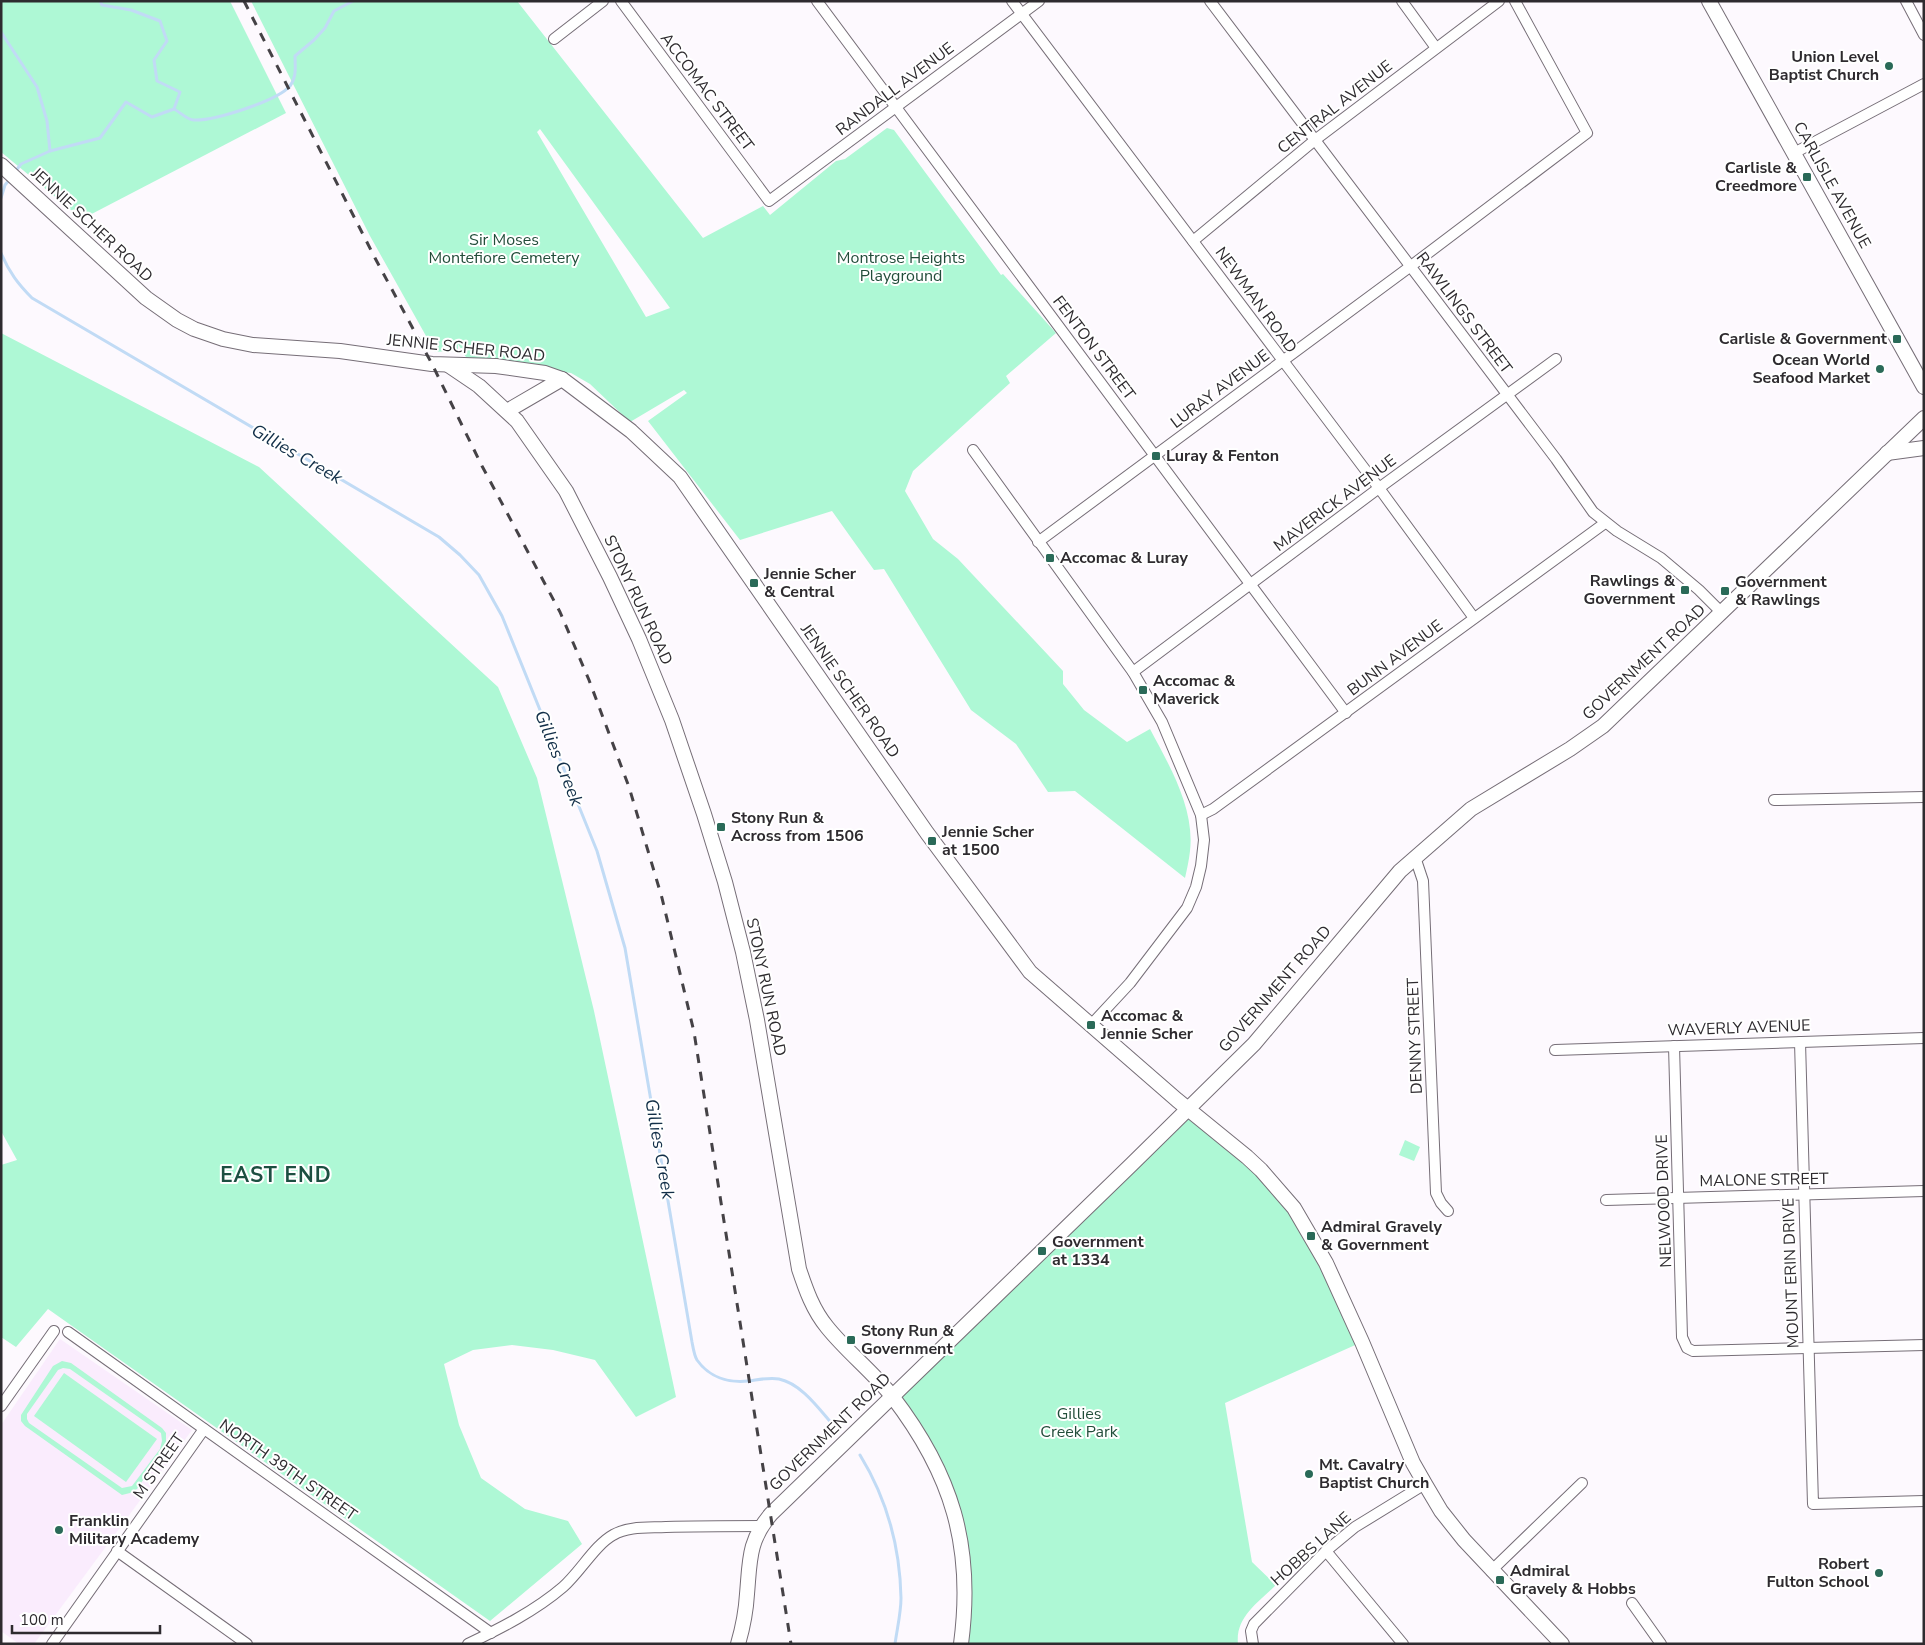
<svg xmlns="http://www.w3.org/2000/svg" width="1925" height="1645" font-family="'Nunito Sans',sans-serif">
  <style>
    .built { fill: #faecfd }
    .green { fill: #aef8d5; fill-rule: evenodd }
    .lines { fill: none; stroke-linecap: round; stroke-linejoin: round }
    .stream { stroke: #c1dbf5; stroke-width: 3 }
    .street-casing { stroke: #766e77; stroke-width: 12 }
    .secondary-casing { stroke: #766e77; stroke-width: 16 }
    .street { stroke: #fff; stroke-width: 10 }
    .secondary { stroke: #fff; stroke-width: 14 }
    .rail { stroke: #454246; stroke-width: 3; stroke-dasharray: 9 9; stroke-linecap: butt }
    .poi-dot { fill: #2a6a58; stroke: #fff; stroke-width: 2 }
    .labels { text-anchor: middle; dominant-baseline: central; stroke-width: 4; stroke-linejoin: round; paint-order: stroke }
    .poi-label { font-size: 16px; font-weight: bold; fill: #2e2b2f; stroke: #fff; text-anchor: start }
    .street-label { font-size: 16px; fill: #2e2b2f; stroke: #fff }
    .park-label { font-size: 16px; fill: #224d3a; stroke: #fff }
    .water-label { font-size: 18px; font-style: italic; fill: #122f48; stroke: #fff }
    .district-label { font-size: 21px; font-weight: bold; letter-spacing: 1px; fill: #1c4f41; stroke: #fff }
  </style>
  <rect width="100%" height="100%" fill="#fdf9fe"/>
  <polygon class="built" points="60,1339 192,1430 34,1644 19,1644 1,1631 1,1425"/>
  <g class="green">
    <polygon points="1,1 230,1 286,113 82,219 1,152"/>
    <path d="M251,1H517L703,238L763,206L770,215L836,161L845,159L887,128L894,130L1001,275L1003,274L1056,333L1006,376L1010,383L913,471L905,491L933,539L958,559L1063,671V684L1084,710L1127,742L1150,729C1169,765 1195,808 1190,851C1189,860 1187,869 1185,878L1075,791L1048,792L1016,744L971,710L884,569L874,570L832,511L740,540L648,421L687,393L684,390L630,422L590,384L571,373L498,363L469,362L458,344V350L435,352L370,236ZM540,129L670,308L646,317L537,132Z"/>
    <polygon points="1,333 259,467 498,687 537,778 594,1011 676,1397 636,1417 595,1360 553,1350 512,1345 473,1350 444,1364 459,1425 481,1478 525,1509 568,1521 582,1544 490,1621 48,1309 16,1347 1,1337 1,1165 17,1160 1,1131"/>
    <path d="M1188,1109L1280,1190L1362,1342L1225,1403L1252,1562L1276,1585C1259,1602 1235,1617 1238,1644H961L964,1620L952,1505L891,1396Z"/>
    <polygon points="1405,1140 1420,1147 1414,1161 1399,1155"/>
    <path d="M62,1361L71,1363L162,1428L166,1433V1446L137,1489L130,1493L122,1495L25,1426L21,1421V1415L53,1366ZM63,1368L70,1369L161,1433L162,1441L160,1449L132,1486L122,1488L29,1423L27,1419V1414L58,1370Z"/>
    <polygon points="64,1373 157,1439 126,1482 34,1416"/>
  </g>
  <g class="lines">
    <g class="stream">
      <polyline points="1,32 37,87 47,121 50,151"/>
      <path d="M174,109C180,112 187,120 194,120C214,121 277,101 290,86C297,77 295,66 295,56L314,40L325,28L334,11L353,1"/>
      <polyline points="15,172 21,164 50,151 100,138 126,102 152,117 174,109 180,92 157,81 154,60 167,41 160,21 131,10 102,5 100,1"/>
      <polyline points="1,198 5,185 10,179"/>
      <path d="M1,253C9,272 18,284 32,298L439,537L460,555L479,575L502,616L597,851L625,948L692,1342C693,1347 694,1355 697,1360C709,1377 728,1383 748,1381C757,1380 769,1377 779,1379C802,1384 819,1409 834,1426"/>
      <path d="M860,1455C887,1499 900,1546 901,1598C901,1613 897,1629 895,1644"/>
    </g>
    <defs>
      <g id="street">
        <polyline points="621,1 769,201 1039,1"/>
        <polyline points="817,1 1346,713"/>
        <polyline points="1012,1 1379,488 1474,618"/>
        <polyline points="1210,1 1556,459 1593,512 1617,531 1661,558 1699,590 1722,613"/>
        <polyline points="1402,1 1436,48"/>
        <polyline points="1906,1 1924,35"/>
        <polyline points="554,39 603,1"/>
        <polyline points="1794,153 1924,84"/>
        <polyline points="1193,241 1315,140 1499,1"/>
        <polyline points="973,450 1133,672 1162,722 1201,815 1204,840 1201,866 1196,887 1187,908 1130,983 1091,1025"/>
        <polyline points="1038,542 1411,266 1587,133 1515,1"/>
        <polyline points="1133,672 1379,488 1556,359"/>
        <polyline points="1774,800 1924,797"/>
        <polyline points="1201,815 1213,809 1605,523"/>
        <polyline points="1415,857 1423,881 1436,1193 1441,1203 1448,1211"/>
        <polyline points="1800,1042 1813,1504 1924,1501"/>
        <polyline points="1674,1046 1682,1337 1687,1348 1693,1351 1924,1345"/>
        <polyline points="1555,1050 1924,1038"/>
        <polyline points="1606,1200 1924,1191"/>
        <polyline points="68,1332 491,1633"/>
        <polyline points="1,1406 54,1331"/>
        <polyline points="117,1551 247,1644"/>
        <polyline points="1326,1551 1403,1644"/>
        <polyline points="1491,1571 1582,1483"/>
        <polyline points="1632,1603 1661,1644"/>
        <polyline points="52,1644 204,1429"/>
        <path d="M468,1644C501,1628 535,1611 563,1587C580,1572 595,1545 613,1535C628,1526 649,1528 666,1527C697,1526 729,1526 761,1526"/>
        <polyline points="1253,1644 1251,1631 1254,1624 1326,1551 1355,1527 1425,1484"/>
      </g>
      <g id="secondary">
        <polyline points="1709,1 1924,387"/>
        <polyline points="1,165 146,298 177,320 194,329 223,339 253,345 340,351 432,364 496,366 545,373 562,379 631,431 680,477 927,833 1030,972 1177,1100 1247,1157 1261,1170 1294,1208 1326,1263 1362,1342 1413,1463 1425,1484 1441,1511 1464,1540 1562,1644"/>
        <path d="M448,365L479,386L517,421L566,491L610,577L639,639L672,720L704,814L725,882L743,952L757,1020L799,1269C806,1290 813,1310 827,1327C847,1352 872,1371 892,1396C952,1474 974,1546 961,1644"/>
        <polyline points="507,411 562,379"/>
        <polyline points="1887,453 1924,448"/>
        <path d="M738,1644C743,1627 746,1611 747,1594C750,1561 748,1541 771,1514L1131,1165L1254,1044L1400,871L1471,809L1570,749L1603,726L1924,418"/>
      </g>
    </defs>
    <use href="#street" class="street-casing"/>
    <use href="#secondary" class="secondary-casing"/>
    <use href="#street" class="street"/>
    <use href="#secondary" class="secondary"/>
    <polyline class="rail" points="244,1 375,258 432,364 482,466 560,612 589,680 629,787 662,898 694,1032 791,1644"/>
  </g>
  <g class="poi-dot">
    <circle cx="1889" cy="66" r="5"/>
    <rect x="1802" y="172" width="10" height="10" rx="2.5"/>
    <rect x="1892" y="334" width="10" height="10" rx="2.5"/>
    <circle cx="1880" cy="369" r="5"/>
    <rect x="1151" y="451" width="10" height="10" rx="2.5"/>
    <rect x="1045" y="553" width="10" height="10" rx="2.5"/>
    <rect x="749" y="578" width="10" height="10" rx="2.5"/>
    <rect x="1680" y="585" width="10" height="10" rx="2.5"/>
    <rect x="1720" y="586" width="10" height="10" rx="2.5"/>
    <rect x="1138" y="685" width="10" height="10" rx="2.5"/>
    <rect x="716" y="822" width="10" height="10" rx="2.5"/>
    <rect x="927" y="836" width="10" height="10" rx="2.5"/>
    <rect x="1086" y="1020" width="10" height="10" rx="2.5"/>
    <rect x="1306" y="1231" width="10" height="10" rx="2.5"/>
    <rect x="1037" y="1246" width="10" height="10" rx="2.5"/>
    <rect x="846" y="1335" width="10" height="10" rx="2.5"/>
    <circle cx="1309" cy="1474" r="5"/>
    <circle cx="59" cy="1530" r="5"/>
    <circle cx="1879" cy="1573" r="5"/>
    <rect x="1495" y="1575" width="10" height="10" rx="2.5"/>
  </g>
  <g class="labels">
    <g class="poi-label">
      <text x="1879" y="57" text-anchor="end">Union Level<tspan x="1879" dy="18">Baptist Church</tspan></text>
      <text x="1797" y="168" text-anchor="end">Carlisle &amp;<tspan x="1797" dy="18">Creedmore</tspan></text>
      <text x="1887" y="339" text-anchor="end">Carlisle &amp; Government</text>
      <text x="1870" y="360" text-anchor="end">Ocean World<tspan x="1870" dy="18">Seafood Market</tspan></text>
      <text x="1166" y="456">Luray &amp; Fenton</text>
      <text x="1060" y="558">Accomac &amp; Luray</text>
      <text x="764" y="574">Jennie Scher<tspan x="764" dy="18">&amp; Central</tspan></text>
      <text x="1675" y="581" text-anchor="end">Rawlings &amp;<tspan x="1675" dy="18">Government</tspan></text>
      <text x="1735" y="582">Government<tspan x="1735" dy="18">&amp; Rawlings</tspan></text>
      <text x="1153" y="681">Accomac &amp;<tspan x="1153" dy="18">Maverick</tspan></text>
      <text x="731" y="818">Stony Run &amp;<tspan x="731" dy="18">Across from 1506</tspan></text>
      <text x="942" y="832">Jennie Scher<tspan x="942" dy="18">at 1500</tspan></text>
      <text x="1101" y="1016">Accomac &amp;<tspan x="1101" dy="18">Jennie Scher</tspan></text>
      <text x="1321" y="1227">Admiral Gravely<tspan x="1321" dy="18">&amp; Government</tspan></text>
      <text x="1052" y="1242">Government<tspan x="1052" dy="18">at 1334</tspan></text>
      <text x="861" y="1331">Stony Run &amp;<tspan x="861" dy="18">Government</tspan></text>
      <text x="1319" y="1465">Mt. Cavalry<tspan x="1319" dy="18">Baptist Church</tspan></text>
      <text x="69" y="1521">Franklin<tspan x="69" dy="18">Military Academy</tspan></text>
      <text x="1869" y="1564" text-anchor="end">Robert<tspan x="1869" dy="18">Fulton School</tspan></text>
      <text x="1510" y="1571">Admiral<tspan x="1510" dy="18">Gravely &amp; Hobbs</tspan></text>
    </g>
    <g class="street-label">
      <text transform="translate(895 89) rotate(-37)">RANDALL AVENUE</text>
      <text transform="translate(707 92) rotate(53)">ACCOMAC STREET</text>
      <text transform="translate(1335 107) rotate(-38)">CENTRAL AVENUE</text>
      <text transform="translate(1832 185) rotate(61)">CARLISLE AVENUE</text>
      <text transform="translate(92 225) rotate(43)">JENNIE SCHER ROAD</text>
      <text transform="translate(1256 300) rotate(54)">NEWMAN ROAD</text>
      <text transform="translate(1464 313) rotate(53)">RAWLINGS STREET</text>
      <text transform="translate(466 348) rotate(6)">JENNIE SCHER ROAD</text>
      <text transform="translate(1094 348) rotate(53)">FENTON STREET</text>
      <text transform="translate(1220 389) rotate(-37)">LURAY AVENUE</text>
      <text transform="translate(1335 503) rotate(-37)">MAVERICK AVENUE</text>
      <text transform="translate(638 600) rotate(65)">STONY RUN ROAD</text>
      <text transform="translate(1395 658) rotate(-37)">BUNN AVENUE</text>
      <text transform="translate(1644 662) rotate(-43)">GOVERNMENT ROAD</text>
      <text transform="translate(850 691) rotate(55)">JENNIE SCHER ROAD</text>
      <text transform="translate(766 987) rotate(78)">STONY RUN ROAD</text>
      <text transform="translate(1275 989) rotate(-49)">GOVERNMENT ROAD</text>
      <text transform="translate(1739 1028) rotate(-2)">WAVERLY AVENUE</text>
      <text transform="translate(1415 1036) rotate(-92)">DENNY STREET</text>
      <text transform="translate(1764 1180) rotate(-1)">MALONE STREET</text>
      <text transform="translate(1664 1201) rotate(-92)">NELWOOD DRIVE</text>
      <text transform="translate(1791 1273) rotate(-92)">MOUNT ERIN DRIVE</text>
      <text transform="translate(830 1432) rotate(-44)">GOVERNMENT ROAD</text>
      <text transform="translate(159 1466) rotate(-55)">M STREET</text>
      <text transform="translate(288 1470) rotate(35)">NORTH 39TH STREET</text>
      <text transform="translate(1311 1549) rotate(-42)">HOBBS LANE</text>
    </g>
    <g class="park-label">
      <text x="504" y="240">Sir Moses<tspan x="504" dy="18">Montefiore Cemetery</tspan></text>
      <text x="901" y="258">Montrose Heights<tspan x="901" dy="18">Playground</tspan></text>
      <text x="1079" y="1414">Gillies<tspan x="1079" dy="18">Creek Park</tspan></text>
    </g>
    <g class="water-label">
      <text transform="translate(297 454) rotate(30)">Gillies Creek</text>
      <text transform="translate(559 758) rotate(68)">Gillies Creek</text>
      <text transform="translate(660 1149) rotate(80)">Gillies Creek</text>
    </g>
    <g class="district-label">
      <text x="276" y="1175">EAST END</text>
    </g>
  </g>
  <rect width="1925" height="1645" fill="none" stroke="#2e2b2f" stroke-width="5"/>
  <path d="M12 1625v8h148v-8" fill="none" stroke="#2e2b2f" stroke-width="2.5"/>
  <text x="20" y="1625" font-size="15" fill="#2e2b2f" stroke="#ffffff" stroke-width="4" paint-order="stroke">100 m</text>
</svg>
